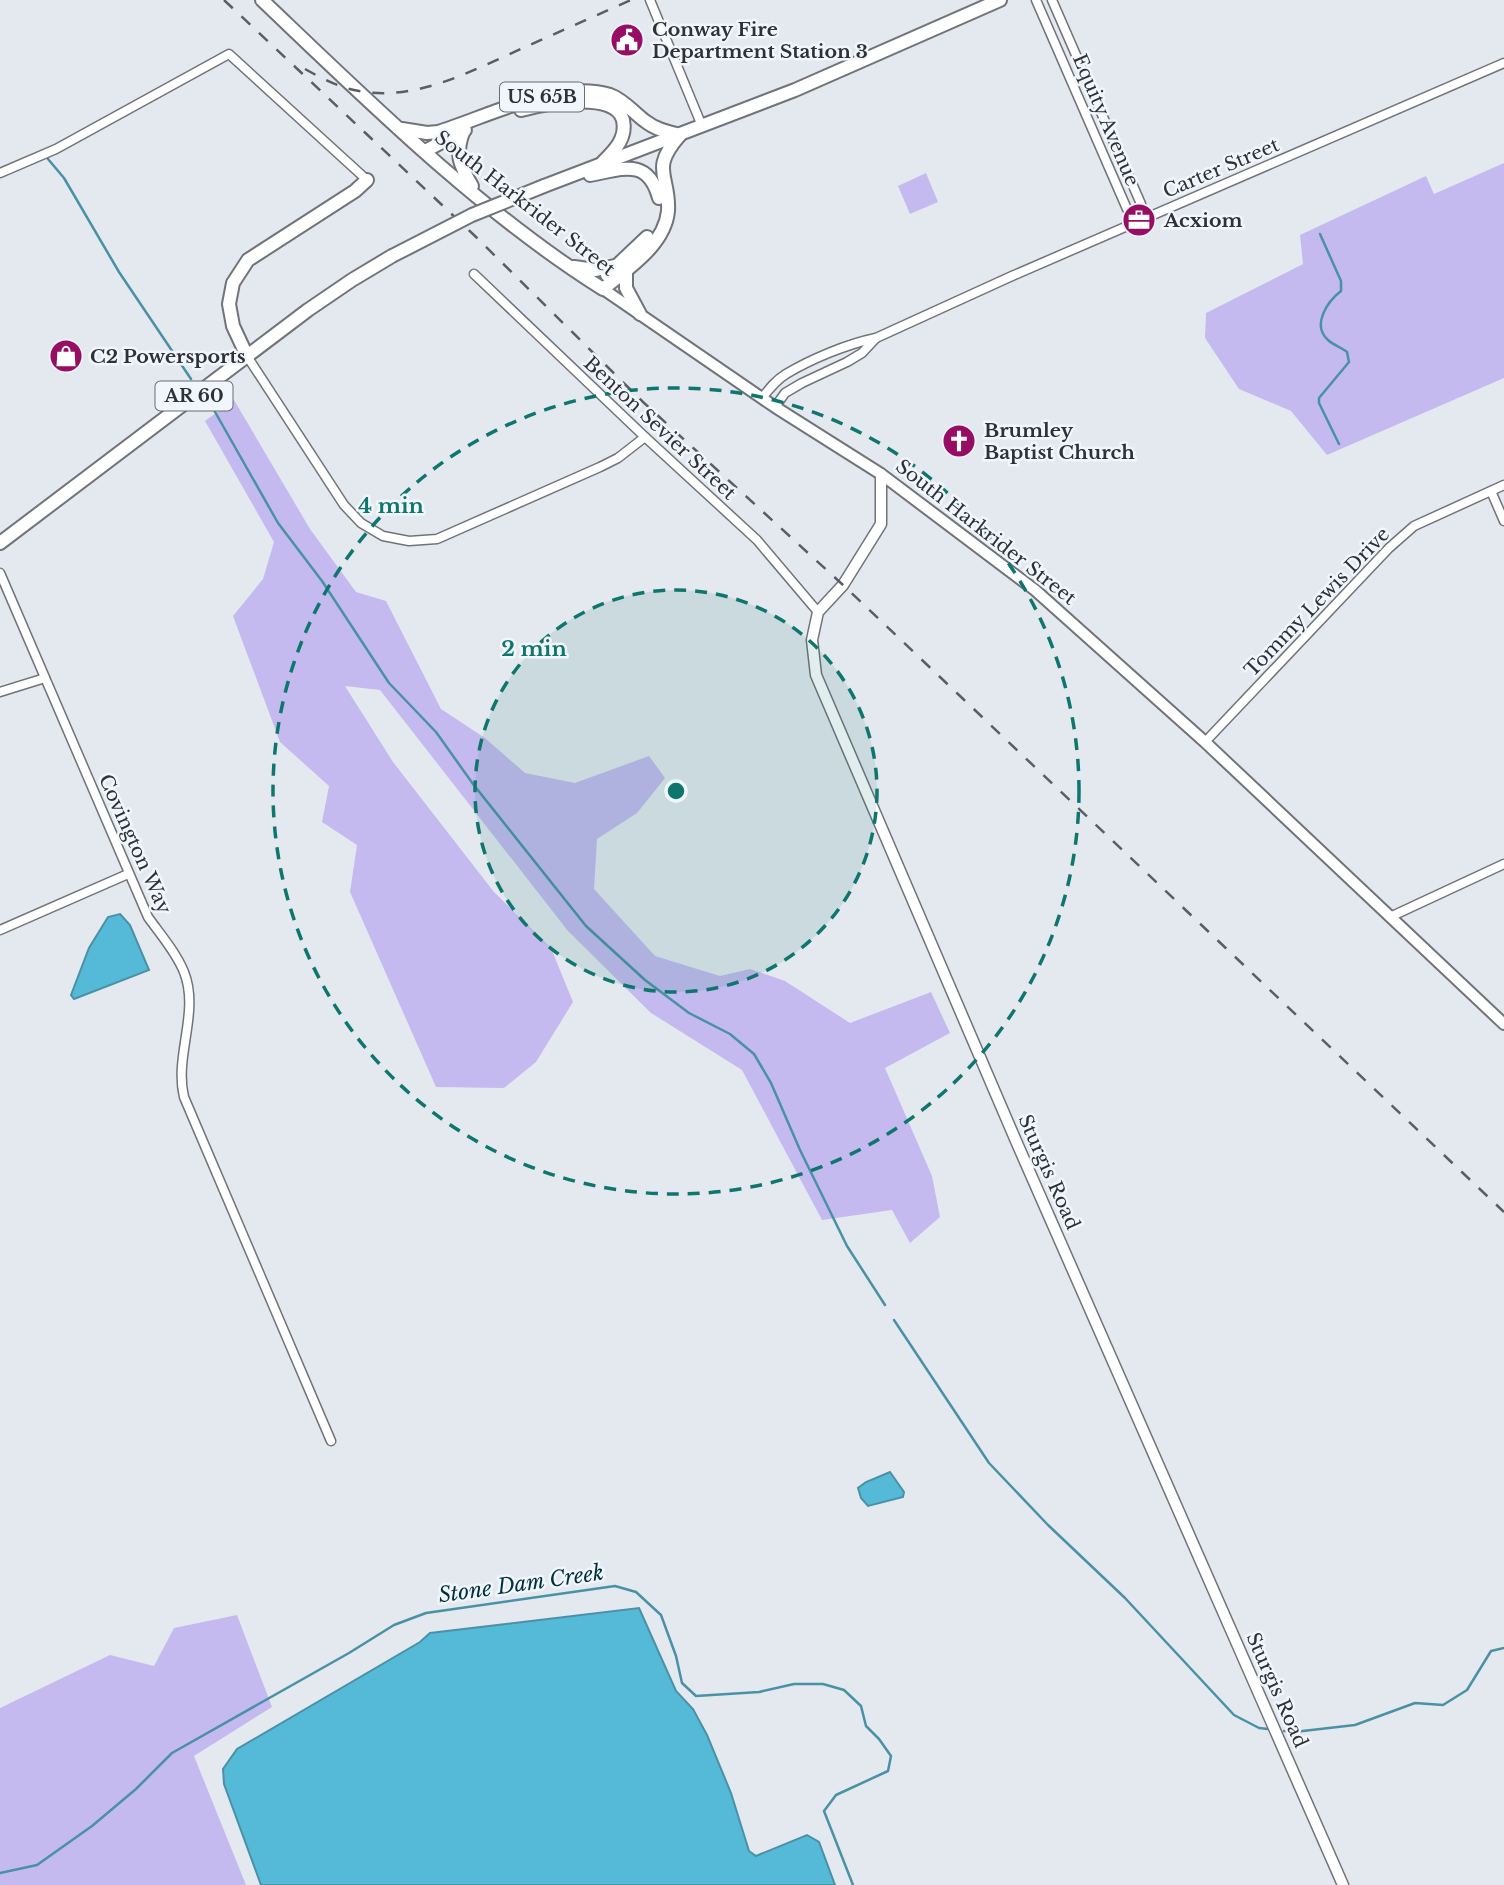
<svg xmlns="http://www.w3.org/2000/svg" width="1504" height="1885" font-family="'Libre Baskerville',serif">
  <style>
    .green { fill: #c5baf0 }
    .water { fill: #55bad7; stroke: #4a91a6; stroke-width: 2 }
    .lines { fill: none; stroke-linecap: round; stroke-linejoin: round }
    .stream { stroke: #4a91a6; stroke-width: 2.5 }
    .minor-casing { stroke: #70747a; stroke-width: 11 }
    .tertiary-casing { stroke: #70747a; stroke-width: 13 }
    .secondary-casing { stroke: #70747a; stroke-width: 14 }
    .primary-casing { stroke: #70747a; stroke-width: 16 }
    .minor { stroke: #fff; stroke-width: 8 }
    .tertiary { stroke: #fff; stroke-width: 10 }
    .secondary { stroke: #fff; stroke-width: 10 }
    .primary { stroke: #fff; stroke-width: 12 }
    .rail { stroke: #5a5d61; stroke-width: 2.5; stroke-dasharray: 12 12; stroke-linecap: butt }
    .primary-bridge-casing { stroke: #70747a; stroke-width: 16; stroke-linecap: butt }
    .primary-bridge { stroke: #fff; stroke-width: 12 }
    .ring { fill: none; stroke: #0f766e; stroke-width: 3.5; stroke-dasharray: 12 9 }
    .labels { text-anchor: middle; dominant-baseline: central; stroke-width: 5; stroke-linejoin: round; paint-order: stroke }
    .shield { fill: #f1f6fc; stroke: #696c70; stroke-width: 2 }
    .shield-label { font-size: 18px; font-weight: bold; fill: #2f3134 }
    .poi-label { font-size: 19px; font-weight: bold; fill: #2f3134; stroke: #f1f6fc; text-anchor: start }
    .street-label { font-size: 19px; fill: #2f3134; stroke: #f1f6fc }
    .water-label { font-size: 21px; font-style: italic; fill: #00303c; stroke: #f1f6fc }
    .centre { fill: #0f766e; stroke: #f1f6fc; stroke-width: 3.5 }
    .ring-label { font-size: 21px; text-anchor: middle; font-weight: bold; fill: #0f766e; stroke: #f1f6fc; stroke-width: 5; stroke-linejoin: round; paint-order: stroke }
  </style>
  <rect width="100%" height="100%" fill="#e4e9ef"/>
  <g class="green">
    <polygon points="1504,163 1504,378 1327,455 1291,411 1239,389 1205,338 1206,313 1303,264 1300,235 1426,176 1434,194"/>
    <polygon points="926,173 938,202 910,214 898,186"/>
    <polygon points="234,400 310,529 356,592 386,601 441,709 485,738 525,773 575,783 649,756 665,778 637,813 597,839 594,889 655,956 720,976 750,969 785,981 850,1023 931,992 950,1033 885,1068 932,1176 940,1217 910,1243 892,1210 822,1220 742,1070 651,1013 568,931 380,690 345,686 393,762 494,892 551,948 573,1002 536,1062 504,1088 436,1087 350,892 357,845 322,822 329,786 280,742 233,616 263,579 274,542 205,421"/>
    <polygon points="237,1615 272,1707 194,1756 246,1885 0,1885 0,1708 110,1655 154,1666 174,1628"/>
  </g>
  <g class="water">
    <polygon points="120,914 130,925 149,970 74,999 71,995 89,948 108,917"/>
    <polygon points="890,1472 904,1492 903,1497 868,1506 861,1498 858,1488 866,1482"/>
    <polygon points="639,1608 676,1691 693,1709 707,1735 731,1793 749,1851 756,1856 807,1835 819,1842 835,1885 261,1885 224,1784 223,1769 237,1749 420,1642 430,1633"/>
  </g>
  <g class="lines">
    <g class="stream">
      <polyline points="48,159 64,178 119,272 191,379"/>
      <path d="M1320,234L1341,281V291C1328,301 1311,325 1328,340C1333,345 1341,347 1347,352L1349,362L1319,398V403L1339,444"/>
      <polyline points="210,403 278,523 322,581 389,683 436,732 473,784 586,926 645,980 689,1013 730,1034 754,1054 771,1083 800,1150 847,1246 885,1305"/>
      <polyline points="894,1320 989,1463 1048,1525 1125,1598 1234,1715 1259,1728 1268,1729"/>
      <polyline points="1284,1731 1294,1732 1355,1725 1415,1703 1443,1705 1467,1690 1491,1651 1504,1648"/>
      <polyline points="0,1873 37,1865 92,1826 136,1789 172,1753 349,1653 394,1625 426,1613 615,1586 636,1592 661,1615 676,1656 682,1683 696,1696 759,1692 794,1684 823,1684 844,1690 861,1706 866,1726 879,1739 891,1756 888,1771 836,1795 824,1811 853,1885"/>
    </g>
    <defs>
      <g id="minor">
        <polyline points="650,0 702,126"/>
        <polyline points="1036,0 1127,209 1140,221"/>
        <polyline points="1052,0 1141,204 1140,221"/>
        <polyline points="0,173 56,149 229,54 367,180"/>
        <polyline points="474,274 645,437 757,540 818,612"/>
        <polyline points="247,356 344,505 361,523 383,536 409,541 437,539 600,467 618,458 645,437"/>
        <path d="M762,398C769,389 776,380 786,374C811,359 847,344 876,338L1012,276L1504,63"/>
        <polyline points="775,407 785,393 802,383 847,362 862,353 876,338"/>
        <polyline points="1491,491 1504,521"/>
        <path d="M0,573L148,917C160,934 176,952 184,972C200,1012 174,1056 184,1097L331,1441"/>
        <polyline points="0,692 45,678"/>
        <polyline points="1205,742 1389,548 1414,526 1504,485"/>
        <polyline points="1390,917 1504,864"/>
        <polyline points="0,930 128,874"/>
      </g>
      <polyline id="tertiary" points="881,474 881,524 843,585 818,612 812,640 816,675 1016,1141 1343,1885"/>
      <polyline id="secondary" points="603,289 775,407 881,474 1035,590 1205,742 1504,1024"/>
      <g id="primary">
        <path d="M262,0C368,101 479,211 603,289C627,269 665,245 668,211C670,175 649,170 680,135"/>
        <path d="M521,110C543,104 615,90 623,120C627,138 615,150 603,162"/>
        <path d="M402,129L427,133L438,132C487,117 558,79 610,95C624,100 634,113 645,121C655,129 667,132 680,135"/>
        <path d="M464,130C454,153 460,166 472,186"/>
        <polyline points="425,151 465,130"/>
        <path d="M590,175C622,169 648,157 659,198"/>
        <polyline points="544,186 795,90 1000,0"/>
        <polyline points="574,267 595,270 615,266"/>
        <polyline points="626,270 626,288 640,314"/>
        <polyline points="607,275 647,237"/>
        <polyline points="247,356 233,326 229,304 233,283 248,260 355,191 367,180"/>
        <polyline points="0,543 308,310 352,280 392,256"/>
      </g>
    </defs>
    <use href="#minor" class="minor-casing"/>
    <use href="#tertiary" class="tertiary-casing"/>
    <use href="#secondary" class="secondary-casing"/>
    <use href="#primary" class="primary-casing"/>
    <use href="#minor" class="minor"/>
    <use href="#tertiary" class="tertiary"/>
    <use href="#secondary" class="secondary"/>
    <use href="#primary" class="primary"/>
    <g class="rail">
      <polyline points="224,0 475,236 643,402 843,585 1504,1212"/>
      <path d="M305,69C321,78 340,88 359,91C416,102 473,70 523,48C559,32 595,16 631,0"/>
    </g>
    <defs>
      <polyline id="primary-bridge" points="392,256 472,215 544,186"/>
    </defs>
    <use href="#primary-bridge" class="primary-bridge-casing"/>
    <use href="#primary-bridge" class="primary-bridge"/>
  </g>
  <circle cx="676" cy="791" r="201" fill="#0f766e" fill-opacity=".12"/>
  <g class="ring">
    <circle cx="676" cy="791" r="201"/>
    <circle cx="676" cy="791" r="403"/>
  </g>
  <defs>
    <symbol id="civic-disc" viewBox="-11 -11 22 22"><circle r="9.5" fill="#970d63" stroke="#f1f6fc"/><path d="M-.6-6.5H3V-4.5H.6V-3L4-1V1h2V6H-6V1h2V-1L-.6-3ZM-1.2 2.5V6h2.4V2.5Z" fill="#fff"/></symbol>
    <symbol id="office-disc" viewBox="-11 -11 22 22"><circle r="9.5" fill="#970d63" stroke="#f1f6fc"/><path d="M-6-3h4V-5.5h4V-3h4V5H-6ZM-1-4.5V-3h2v-1.5ZM-6 0V1H6V0Z" fill="#fff"/></symbol>
    <symbol id="shop-disc" viewBox="-11 -11 22 22"><circle r="9.5" fill="#970d63" stroke="#f1f6fc"/><path d="M-5-2.5h2.3a2.7 3.5 0 0 1 5.4 0H5L5.5 6h-11ZM-1.5-2.5h3a1.5 2.3 0 0 0-3 0Z" fill="#fff"/></symbol>
    <symbol id="church-disc" viewBox="-11 -11 22 22"><circle r="9.5" fill="#970d63" stroke="#f1f6fc"/><path d="M-1.2-6h2.4v3.5h3.3v2.4h-3.3V6h-2.4V-.1h-3.3v-2.4h3.3Z" fill="#fff"/></symbol>
  </defs>
  <g fill-rule="evenodd">
    <use href="#civic-disc" x="608" y="21" width="38" height="38"/>
    <use href="#office-disc" x="1120" y="201" width="38" height="38"/>
    <use href="#shop-disc" x="47" y="337" width="38" height="38"/>
    <use href="#church-disc" x="940" y="422" width="38" height="38"/>
  </g>
  <g class="labels">
    <g class="shield">
      <rect x="500" y="82.5" width="84" height="29" rx="5"/>
      <rect x="155.5" y="381.5" width="77" height="29" rx="5"/>
    </g>
    <g class="shield-label">
      <text x="542" y="97">US 65B</text>
      <text x="194" y="396">AR 60</text>
    </g>
    <g class="poi-label">
      <text x="652" y="29">Conway Fire<tspan x="652" dy="22">Department Station 3</tspan></text>
      <text x="1164" y="220">Acxiom</text>
      <text x="90" y="356">C2 Powersports</text>
      <text x="984" y="430">Brumley<tspan x="984" dy="22">Baptist Church</tspan></text>
    </g>
    <g class="street-label">
      <text transform="translate(1106 120) rotate(67)">Equity Avenue</text>
      <text transform="translate(1221 168) rotate(-23)">Carter Street</text>
      <text transform="translate(525 203) rotate(38)">South Harkrider Street</text>
      <text transform="translate(660 428) rotate(43)">Benton Sevier Street</text>
      <text transform="translate(986 532) rotate(38)">South Harkrider Street</text>
      <text transform="translate(1317 602) rotate(-46)">Tommy Lewis Drive</text>
      <text transform="translate(135 844) rotate(66)">Covington Way</text>
      <text transform="translate(1049 1172) rotate(66)">Sturgis Road</text>
      <text transform="translate(1277 1690) rotate(66)">Sturgis Road</text>
    </g>
    <g class="water-label">
      <text transform="translate(521 1584) rotate(-8)">Stone Dam Creek</text>
    </g>
  </g>
  <circle cx="676" cy="791" r="10" class="centre"/>
  <g class="ring-label">
    <text x="391" y="513">4 min</text>
    <text x="534" y="656">2 min</text>
  </g>
</svg>
